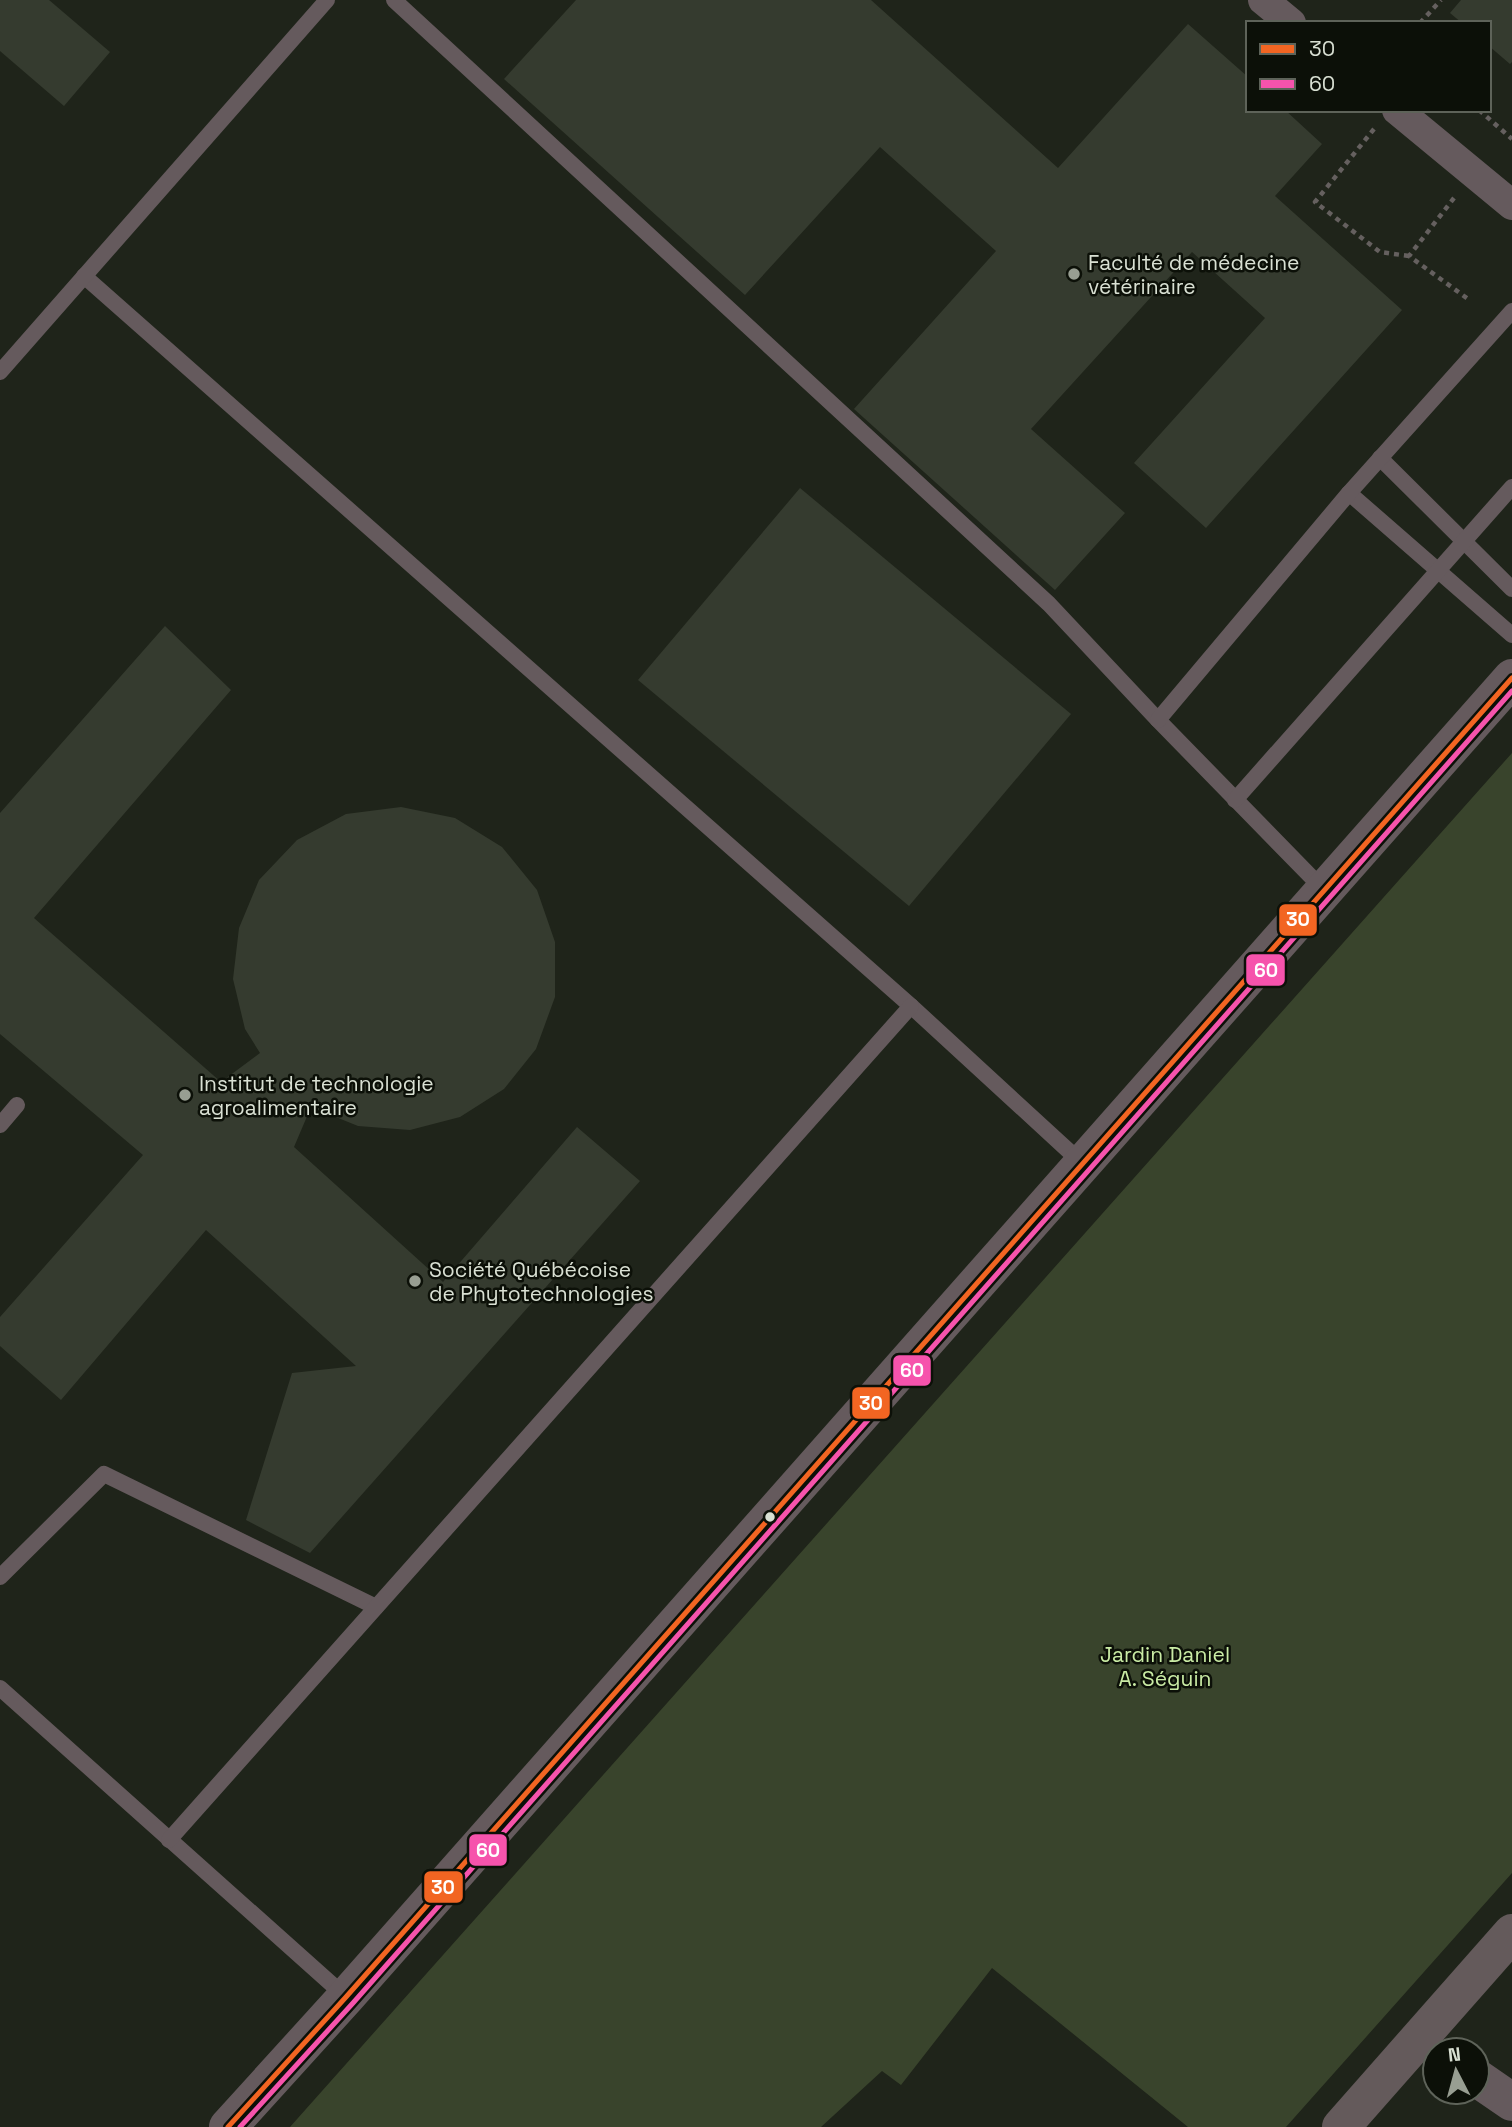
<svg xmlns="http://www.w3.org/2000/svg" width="1512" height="2127" font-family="'Space Grotesk',sans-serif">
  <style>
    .green { fill: #39442c }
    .building { fill: #353b2f }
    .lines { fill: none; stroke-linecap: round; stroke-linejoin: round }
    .path { stroke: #65605f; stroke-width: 4.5; stroke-dasharray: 5 5; stroke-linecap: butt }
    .service { stroke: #655a5d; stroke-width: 16 }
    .minor { stroke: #655a5d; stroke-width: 30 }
    .tertiary { stroke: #655a5d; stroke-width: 38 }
    .primary { stroke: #645a5b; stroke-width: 38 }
    .bus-1-casing { stroke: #0c1008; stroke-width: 10 }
    .bus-2-casing { stroke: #0c1008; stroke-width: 10 }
    .bus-1 { stroke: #f26522; stroke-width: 5 }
    .bus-2 { stroke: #f653ac; stroke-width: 5 }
    .poi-dot { fill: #989e92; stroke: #0c1008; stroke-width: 2.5 }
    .bus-dot { fill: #d9e0d3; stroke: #0c1008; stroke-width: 2.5 }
    .labels { text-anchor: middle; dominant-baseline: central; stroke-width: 5; stroke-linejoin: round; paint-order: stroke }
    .poi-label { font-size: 21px; fill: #d9e0d3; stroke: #0c1008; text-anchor: start }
    .park-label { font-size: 21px; fill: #caeca5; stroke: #0c1008 }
    .line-badge { stroke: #0c1008; stroke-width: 2.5 }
    .badge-label { font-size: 19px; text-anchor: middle; font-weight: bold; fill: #fff }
  </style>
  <rect width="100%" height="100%" fill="#1f241a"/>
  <polygon class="green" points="1512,753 1512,1873 1286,2127 1188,2127 992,1968 901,2085 882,2071 821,2127 290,2127"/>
  <g class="building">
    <polygon points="0,0 49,0 110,52 64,106 0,51"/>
    <polygon points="576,0 871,0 1058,168 1188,24 1248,77 1248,110 1285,110 1322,144 1275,196 1402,310 1206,528 1134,463 1265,318 1192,252 1031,429 1125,513 1055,590 854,409 996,251 880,147 745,295 504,79"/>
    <polygon points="1461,0 1512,0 1512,62 1510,64 1489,46 1489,23 1462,23 1450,13"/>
    <polygon points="800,488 1071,714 909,906 638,680"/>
    <polygon points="165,626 231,690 34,918 221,1082 260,1053 245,1029 233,979 239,928 259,880 297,840 346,814 401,807 455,818 502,847 537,890 555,942 555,997 536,1049 504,1089 460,1117 410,1130 358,1126 311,1107 294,1147 443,1282 577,1127 640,1181 310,1553 246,1520 292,1373 356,1366 206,1230 61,1400 0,1346 0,1317 143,1155 0,1034 0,813"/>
  </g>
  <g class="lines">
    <g class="path">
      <polyline points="1420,23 1441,0"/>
      <polyline points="1479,110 1512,139"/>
      <polyline points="1374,129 1315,202 1380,252 1409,256"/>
      <polyline points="1454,198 1409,256 1468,299"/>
    </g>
    <g class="service">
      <polyline points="394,0 1049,604 1158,720 1325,891"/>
      <polyline points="84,276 911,1006 1084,1165"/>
      <polyline points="0,372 327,0"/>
      <polyline points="1380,458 1512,589"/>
      <polyline points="1349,493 1512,635"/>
      <polyline points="1158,720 1349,493 1512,311"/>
      <polyline points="1235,800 1512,487"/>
      <polyline points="0,1125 17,1105"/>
      <polyline points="0,1577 104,1474 376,1607"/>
      <polyline points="0,1688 346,1997"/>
      <polyline points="169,1840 911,1006"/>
    </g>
    <g class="minor">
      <polyline points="1263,0 1291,23"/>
      <polyline points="1397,110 1512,205"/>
    </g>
    <g class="tertiary">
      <polyline points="1477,2078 1512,2102"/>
      <polyline points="228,2127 346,1997 1512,678"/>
    </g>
    <polyline class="primary" points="1341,2127 1512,1933"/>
    <defs>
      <polyline id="bus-1" points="228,2127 346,1997 1512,678"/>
      <polyline id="bus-2" points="240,2127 353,2003 1512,691"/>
    </defs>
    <use href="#bus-1" class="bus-1-casing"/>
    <use href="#bus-2" class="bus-2-casing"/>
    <use href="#bus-1" class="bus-1"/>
    <use href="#bus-2" class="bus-2"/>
  </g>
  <g class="poi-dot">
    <circle cx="1074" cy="274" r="7"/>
    <circle cx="185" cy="1095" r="7"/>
    <circle cx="415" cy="1281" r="7"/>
  </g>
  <circle class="bus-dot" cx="770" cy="1517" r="6"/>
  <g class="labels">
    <g class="poi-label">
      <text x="1088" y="262">Faculté de médecine<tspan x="1088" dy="24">vétérinaire</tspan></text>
      <text x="199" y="1083">Institut de technologie<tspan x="199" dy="24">agroalimentaire</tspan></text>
      <text x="429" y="1269">Société Québécoise<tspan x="429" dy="24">de Phytotechnologies</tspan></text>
    </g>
    <g class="park-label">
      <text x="1165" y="1654">Jardin Daniel<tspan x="1165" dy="24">A. Séguin</tspan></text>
    </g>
  </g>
  <g class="line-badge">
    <rect x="1278" y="903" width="40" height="34" rx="7" fill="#f26522"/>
    <rect x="1245" y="953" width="41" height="34" rx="7" fill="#f653ac"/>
    <rect x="892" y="1354" width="40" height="33" rx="7" fill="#f653ac"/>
    <rect x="851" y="1386" width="40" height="34" rx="7" fill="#f26522"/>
    <rect x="468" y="1833" width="40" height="34" rx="7" fill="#f653ac"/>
    <rect x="423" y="1870" width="41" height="34" rx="7" fill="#f26522"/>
  </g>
  <g class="badge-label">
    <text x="1298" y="926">30</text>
    <text x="1266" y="977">60</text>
    <text x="912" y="1377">60</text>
    <text x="871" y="1410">30</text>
    <text x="488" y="1857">60</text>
    <text x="443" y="1894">30</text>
  </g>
  <rect x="1246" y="21" width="245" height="91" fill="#0c1008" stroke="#5e6359" stroke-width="2"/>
  <rect x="1260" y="44" width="35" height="10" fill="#f26522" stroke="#5e6359" stroke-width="2"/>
  <text x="1309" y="56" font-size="21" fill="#d9e0d3">30</text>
  <rect x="1260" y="79" width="35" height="10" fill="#f653ac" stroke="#5e6359" stroke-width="2"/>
  <text x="1309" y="91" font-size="21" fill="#d9e0d3">60</text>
  <g transform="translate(1456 2071) rotate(354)"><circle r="33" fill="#0c1008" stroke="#5e6359" stroke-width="2"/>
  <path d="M0-5L12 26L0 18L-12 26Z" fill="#989e92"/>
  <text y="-10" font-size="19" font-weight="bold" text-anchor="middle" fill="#d9e0d3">N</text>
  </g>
</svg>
